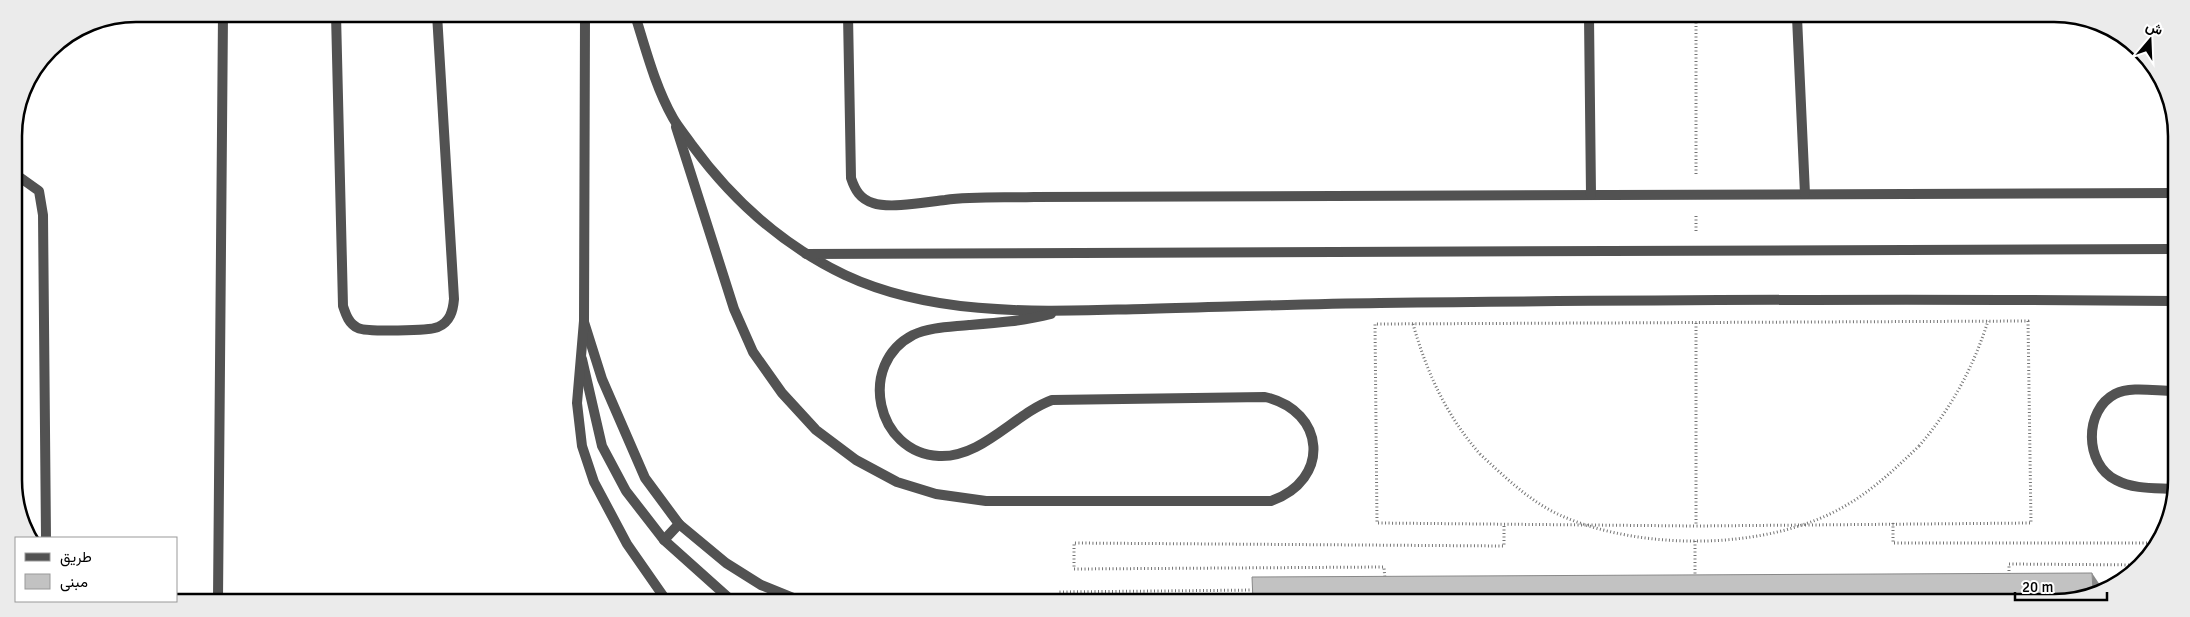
<svg xmlns="http://www.w3.org/2000/svg" width="2190" height="617" font-family="Signika,Vazirmatn,sans-serif">
  <style>
    .lines { fill: none; stroke-linecap: round; stroke-linejoin: round }
    .path { stroke: #747474; stroke-width: 3; stroke-dasharray: 1 2.5; stroke-linecap: butt }
    .service { stroke: #525252; stroke-width: 10 }
    .minor { stroke: #525252; stroke-width: 10 }
    .tertiary { stroke: #525252; stroke-width: 10 }
    .path-bridge { stroke: #747474; stroke-width: 3; stroke-dasharray: 1 2.5; stroke-linecap: butt }
    .shaded-wall { fill: #888 }
    .building { fill: #c2c2c2; stroke: #888 }
    .rim { fill: none; stroke: #000; stroke-width: 2.5 }
  </style>
  <rect width="100%" height="100%" fill="#fff"/>
  <g class="lines">
    <g class="path">
      <polyline points="1696,174 1696,17"/>
      <polyline points="1696,231 1696,215"/>
      <polygon points="2028,321 2031,523 1696,526 1377,523 1375,324"/>
      <polyline points="1696,323 1696,526"/>
      <path d="M1413,324C1427,373 1446,415 1480,454"/>
      <path d="M1919,446C1951,409 1973,368 1988,321"/>
      <polyline points="1893,523 1893,543 2158,543"/>
      <polyline points="1695,577 1695,540"/>
      <polyline points="2009,578 2009,564 2140,565"/>
      <polyline points="1385,580 1384,567 1074,569 1074,543 1504,546 1504,524"/>
      <polyline points="1058,601 1058,592 1256,590"/>
    </g>
    <g class="service">
      <path d="M336,14L343,306C346,315 349,324 358,328C366,332 430,331 438,327C450,322 453,311 454,299L437,14"/>
      <path d="M635,15C646,50 655,86 673,118C678,127 686,136 692,145C733,201 782,245 845,275C937,318 1045,311 1144,309C1222,307 1301,304 1380,303C1644,300 1909,298 2173,301"/>
      <path d="M848,15L851,178C855,190 860,199 873,203C890,209 927,202 945,200C974,196 1005,198 1034,197L2174,193"/>
      <polyline points="1589,17 1591,195"/>
      <polyline points="1797,17 1805,194"/>
      <path d="M676,127L734,309L753,352L782,393L816,430L856,460L897,482L936,494L986,501H1271C1331,480 1326,411 1265,397L1052,400C1014,414 982,458 939,456C876,453 857,364 913,335C930,327 951,327 969,325C996,323 1024,321 1051,314"/>
      <polyline points="14,176 18,176 39,191 43,215 46,538"/>
      <polyline points="806,254 2173,249"/>
      <polyline points="584,322 602,379 645,478 679,524 726,563 761,585 798,600"/>
      <polyline points="582,359 602,446 626,491 664,540 731,600"/>
      <path d="M2172,489C2153,488 2133,489 2116,480C2084,464 2084,410 2115,394C2130,386 2156,391 2173,391"/>
      <polyline points="664,540 679,524"/>
    </g>
    <polyline class="minor" points="218,599 223,14"/>
    <polyline class="tertiary" points="585,15 584,321 577,403 582,446 594,482 627,544 666,600"/>
    <path class="path-bridge" d="M1480,454C1505,477 1530,502 1562,516C1642,551 1768,551 1845,506C1873,490 1896,468 1919,446"/>
  </g>
  <polygon class="shaded-wall" points="2092,573 2100,585 2101,588 2093,591"/>
  <polygon class="building" points="2092,573 2093,591 2061,603 1253,601 1252,577"/>
  <path d="M0 0H2190V617H0ZM136 22H2054A114 114 0 0 1 2168 136V480A114 114 0 0 1 2054 594H136A114 114 0 0 1 22 480V136A114 114 0 0 1 136 22Z" fill="#ebebeb" fill-rule="evenodd"/>
  <path class="rim" d="M136 22H2054A114 114 0 0 1 2168 136V480A114 114 0 0 1 2054 594H136A114 114 0 0 1 22 480V136A114 114 0 0 1 136 22Z"/>
  <rect x="15" y="537" width="162" height="65" fill="#ffffff" stroke="#999999"/>
  <rect x="25" y="553" width="25" height="8" fill="#525252" stroke="#999999"/>
  <text x="60" y="562" font-size="15" fill="#000000">طريق</text>
  <rect x="25" y="574" width="25" height="15" fill="#c2c2c2" stroke="#999999"/>
  <text x="60" y="587" font-size="15" fill="#000000">مبنى</text>
  <g transform="translate(2150 40) rotate(19)" stroke="#ffffff" stroke-width="4" paint-order="stroke">
  <path d="M0-4L9 19L0 12L-9 19Z" fill="#000000"/>
  <text y="-8" font-size="14" font-weight="bold" text-anchor="middle" fill="#000000">ش</text>
  </g>
  <path d="M2015 592v8h92v-8" fill="none" stroke="#000000" stroke-width="2.5"/>
  <text x="2022" y="592" font-size="15" fill="#000000" stroke="#ffffff" stroke-width="4" paint-order="stroke">20 m</text>
</svg>
